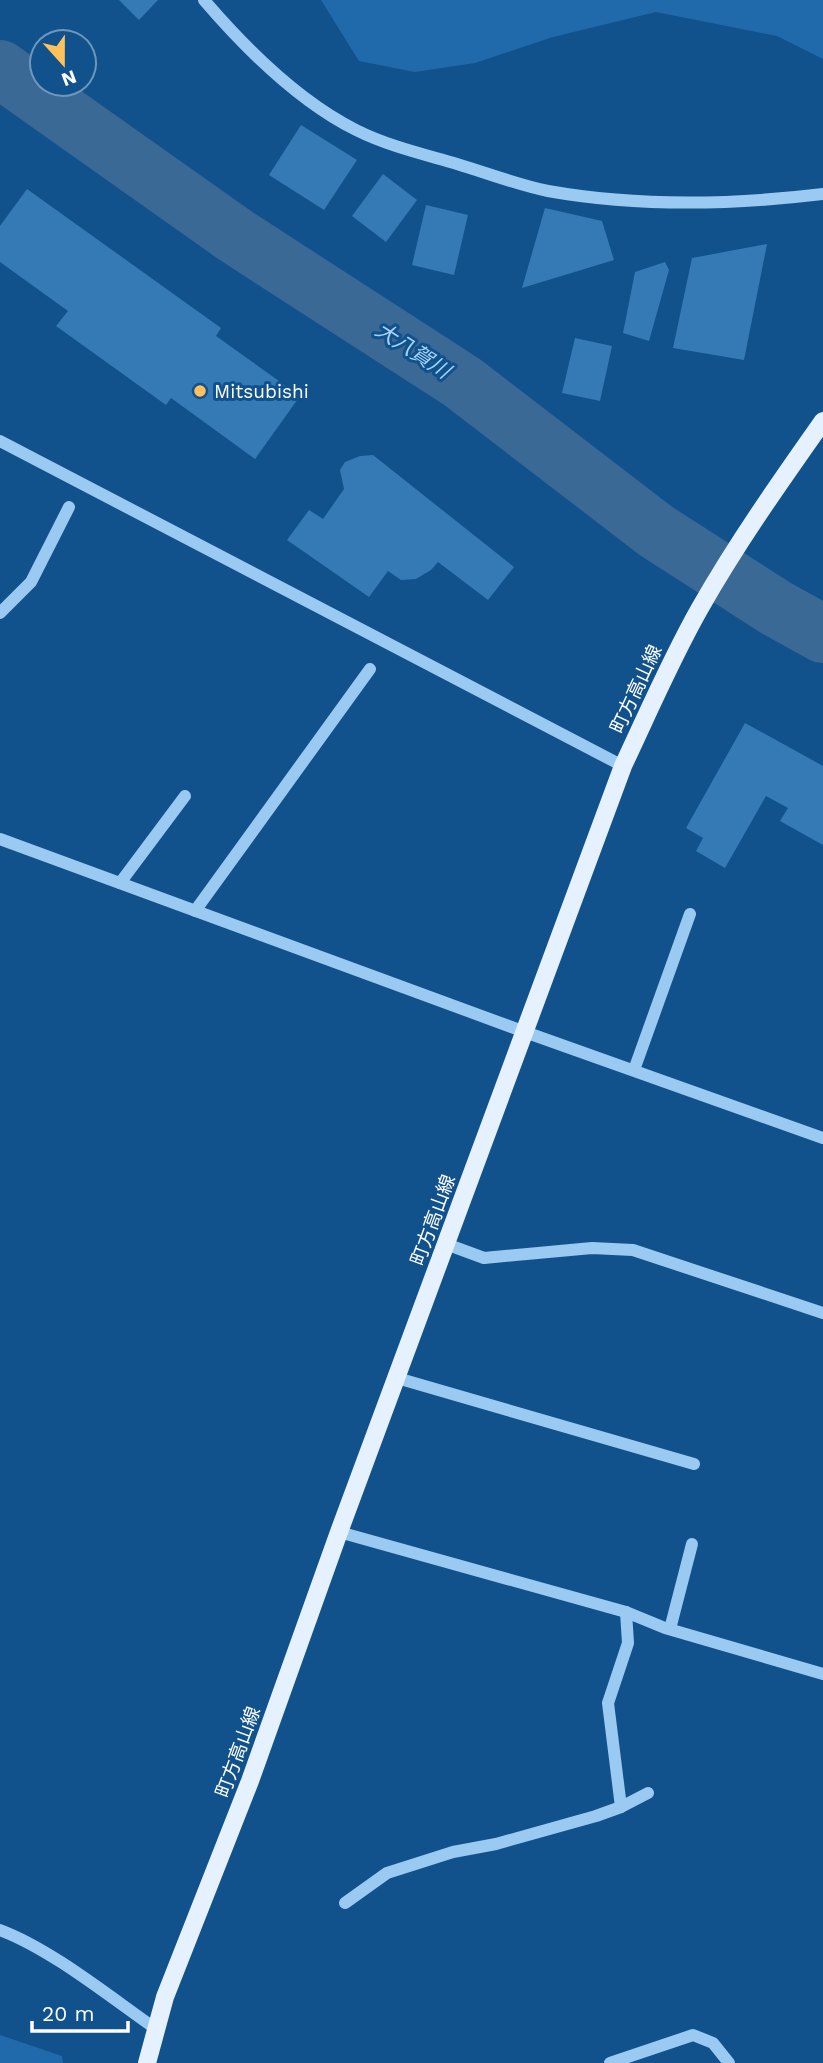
<svg xmlns="http://www.w3.org/2000/svg" width="823" height="2063" font-family="'Work Sans','Noto Sans JP',sans-serif">
  <style>
    .green { fill: #206aab }
    .lines { fill: none; stroke-linecap: round; stroke-linejoin: round }
    .river { stroke: #396994; stroke-width: 58 }
    .building { fill: #3579b5 }
    .minor { stroke: #9ac9f2; stroke-width: 12 }
    .major { stroke: #e5f1ff; stroke-width: 18 }
    .poi-dot { fill: #ffc25b; stroke: #11528d; stroke-width: 2.5 }
    .labels { text-anchor: middle; dominant-baseline: central; stroke-width: 6; stroke-linejoin: round; paint-order: stroke }
    .poi-label { font-size: 19px; fill: #fff; stroke: #11528d; text-anchor: start }
    .street-label { font-size: 19px; fill: #fff; stroke: #11528d }
    .water-label { font-size: 21px; font-style: italic; fill: #a6d3f9; stroke: #11528d }
  </style>
  <rect width="100%" height="100%" fill="#11528d"/>
  <g class="green">
    <polygon points="321,0 823,0 823,59 777,36 656,12 553,37 475,63 415,72 359,61"/>
    <polygon points="0,2035 62,2056 63,2063 0,2063"/>
  </g>
  <g class="lines">
    <polyline class="river" points="0,69 236,236 462,382 656,531 776,608 823,634"/>
  </g>
  <g class="building">
    <polygon points="119,0 158,0 139,20"/>
    <polygon points="301,125 357,160 324,210 269,175"/>
    <polygon points="383,174 417,200 386,242 352,216"/>
    <polygon points="27,189 221,328 216,336 300,396 255,459 171,398 166,405 56,326 68,311 0,262 0,226"/>
    <polygon points="426,205 468,215 454,275 412,265"/>
    <polygon points="545,208 602,221 614,260 522,288"/>
    <polygon points="767,244 744,360 673,348 692,258"/>
    <polygon points="665,262 669,270 649,341 623,333 635,272"/>
    <polygon points="575,338 612,346 600,401 562,393"/>
    <polygon points="373,455 514,567 488,600 438,562 431,570 416,579 401,580 388,571 369,597 287,540 309,510 323,519 344,489 340,470 345,462 360,456"/>
    <polygon points="745,723 823,766 823,845 780,821 788,808 766,796 725,868 696,851 703,838 686,828"/>
  </g>
  <g class="lines">
    <g class="minor">
      <path d="M204,0C246,49 298,101 356,130C388,146 423,154 457,164C487,173 518,185 548,191C638,207 732,205 823,194"/>
      <polyline points="0,441 623,766"/>
      <polyline points="0,613 31,582 69,507"/>
      <polyline points="0,839 525,1032 823,1138"/>
      <polyline points="120,883 185,796"/>
      <polyline points="195,911 370,669"/>
      <polyline points="634,1070 690,914"/>
      <polyline points="446,1244 484,1258 592,1248 633,1250 823,1313"/>
      <polyline points="397,1378 694,1464"/>
      <polyline points="339,1532 626,1612 665,1628 823,1674"/>
      <polyline points="670,1629 692,1544"/>
      <polyline points="621,1807 608,1703 628,1643 626,1612"/>
      <polyline points="345,1903 387,1873 453,1852 496,1844 596,1816 621,1807 648,1793"/>
      <path d="M0,1930C51,1949 110,1997 156,2029"/>
      <polyline points="610,2063 693,2035 713,2043 729,2063"/>
    </g>
    <path class="major" d="M147,2063L165,1997L250,1781L339,1532L623,766C648,713 671,659 700,608C737,543 780,482 823,421"/>
  </g>
  <circle class="poi-dot" cx="200" cy="391" r="7"/>
  <g class="labels">
    <g class="poi-label">
      <text x="214" y="391">Mitsubishi</text>
    </g>
    <g class="street-label">
      <text transform="translate(636 689) rotate(-65)">町方高山線</text>
      <text transform="translate(433 1220) rotate(-70)">町方高山線</text>
      <text transform="translate(238 1752) rotate(-70)">町方高山線</text>
    </g>
    <g class="water-label">
      <text transform="translate(413 350) rotate(33)">大八賀川</text>
    </g>
  </g>
  <g transform="translate(63 63) rotate(159)"><circle r="33" fill="#11528d" stroke="#7097bb" stroke-width="2"/>
  <path d="M0-5L12 26L0 18L-12 26Z" fill="#ffc25b"/>
  <text y="-10" font-size="19" font-weight="bold" text-anchor="middle" fill="#ffffff">N</text>
  </g>
  <path d="M32 2021v10h96v-10" fill="none" stroke="#ffffff" stroke-width="3.5"/>
  <text x="42" y="2021" font-size="21" fill="#ffffff" stroke="#11528d" stroke-width="5" paint-order="stroke">20 m</text>
</svg>
